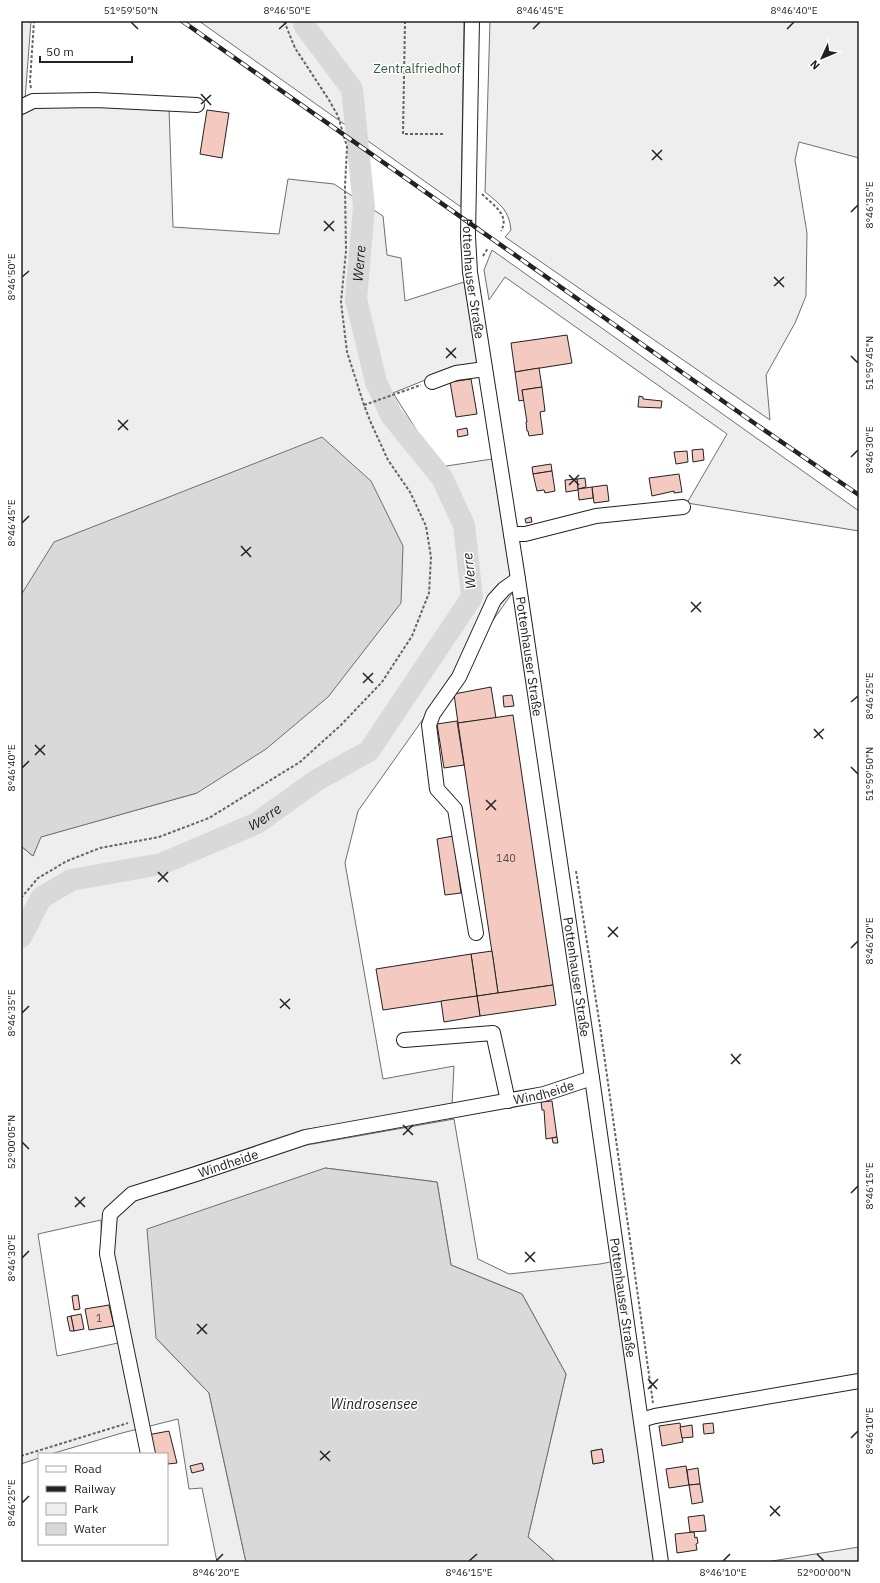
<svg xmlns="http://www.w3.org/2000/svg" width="880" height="1583" font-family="'IBM Plex Sans',sans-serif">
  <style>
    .green { fill: #eee; stroke: #6f6f6f; fill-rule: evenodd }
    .water { fill: #d9d9d9; stroke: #6f6f6f }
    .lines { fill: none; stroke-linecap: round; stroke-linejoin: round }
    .river { stroke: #d9d9d9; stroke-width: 22 }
    .building { fill: #f3c9c0; stroke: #222 }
    .minor-casing { stroke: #222; stroke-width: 16 }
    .path { stroke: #646464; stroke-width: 2; stroke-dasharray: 3 2; stroke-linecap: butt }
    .minor { stroke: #fff; stroke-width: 14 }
    .rail-casing { stroke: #222; stroke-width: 4.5 }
    .rail { stroke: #fff; stroke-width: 3; stroke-dasharray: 9; stroke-linecap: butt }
    .ticks { fill: none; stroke: #222; stroke-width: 1.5 }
    .labels { text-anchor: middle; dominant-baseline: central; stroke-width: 3; stroke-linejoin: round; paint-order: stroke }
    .number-label { font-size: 11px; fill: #564c4a }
    .park-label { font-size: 13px; fill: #2f5e38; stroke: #fff }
    .street-label { font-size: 13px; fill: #222; stroke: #fff }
    .water-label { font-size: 14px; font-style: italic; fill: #222; stroke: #fff }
    .neatline { fill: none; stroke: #222; stroke-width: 1.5 }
    .ticks-label { font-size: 10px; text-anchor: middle; fill: #222 }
  </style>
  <rect width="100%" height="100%" fill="#fff"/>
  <g class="green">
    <path d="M21,21H31L25,100L169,108L173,227L279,234L288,179L334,184L383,216L387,255L401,258L405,301L464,282L478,363L440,374L393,393L440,467L492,459L513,592L358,811L345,863L383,1079L454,1066L452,1106L302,1130L157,1179L165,1192L307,1145L454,1119L478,1259L509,1274L600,1264L615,1261L656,1562H556L528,1537L566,1374L522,1294L451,1265L437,1182L325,1168L156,1338L209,1393L246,1562H217L202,1488L189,1489L178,1419L122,1433L51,1454H39V1458L21,1464V846L33,856L40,837L197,793L21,595ZM101,1220L102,1266L118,1343L57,1356L38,1234ZM602,1449L604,1462L593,1464L591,1451Z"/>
    <polygon points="199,21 464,21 461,207"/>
    <path d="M490,21H859V158L799,142L795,160L807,233L806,296L795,323L766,375L770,420L505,237L511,230C509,210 500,204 485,192Z"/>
    <polygon points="492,250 859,511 859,531 687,503 727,434 505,277 489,300 484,270"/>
    <polygon points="859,1547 859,1562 772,1562 772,1561"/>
  </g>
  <g class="water">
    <polygon points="322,437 371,481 403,546 401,603 328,697 266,749 197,793 41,837 33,856 21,846 21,595 54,542"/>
    <polygon points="325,1168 437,1182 451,1265 522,1294 566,1374 528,1537 556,1562 246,1562 209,1393 156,1338 147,1229"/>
  </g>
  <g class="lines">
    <path class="river" id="s1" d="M21,937L41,898L71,880L161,864L257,823L317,780L369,751L472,597L464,525L442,478L391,415L376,382L356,299L364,207L352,89L304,25V21"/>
  </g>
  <g class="building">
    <polygon points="207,110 229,113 222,158 200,154"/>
    <polygon points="567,335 572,363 515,372 511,343"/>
    <polygon points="539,368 542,387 522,390 524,400 519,401 515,372"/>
    <polygon points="471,379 477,414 456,417 450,382"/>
    <polygon points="542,387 545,411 540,412 543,434 529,436 528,431 527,431 526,422 527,422 522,390"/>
    <polygon points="639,396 643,397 643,399 662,401 661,408 638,407"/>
    <polygon points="467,428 468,435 458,437 457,430"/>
    <polygon points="703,449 704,460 693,462 692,450"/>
    <polygon points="687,451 688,462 676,464 674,452"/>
    <polygon points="551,464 552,471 533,474 532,467"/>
    <polygon points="552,471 555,491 545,493 544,490 537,491 533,474"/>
    <polygon points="679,474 682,492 674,493 674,491 652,496 649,478"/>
    <polygon points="585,478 586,487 578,489 577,479"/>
    <polygon points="577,479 578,490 566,492 565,480"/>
    <polygon points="607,485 609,501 594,503 592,487"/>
    <polygon points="592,487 593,498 579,500 578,489"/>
    <polygon points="531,517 532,522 526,523 525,519"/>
    <polygon points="491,687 496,718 458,723 454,694"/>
    <polygon points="512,695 514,706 504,707 503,696"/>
    <polygon points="513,715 553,985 498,993 458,723"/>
    <polygon points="457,721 464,765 444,768 437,724"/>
    <polygon points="453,836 461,893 445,895 437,839"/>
    <polygon points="492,951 498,993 477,996 471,954"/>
    <polygon points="471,954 477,996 383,1010 376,969"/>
    <polygon points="553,985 556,1005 480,1016 477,996"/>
    <polygon points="477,996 480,1016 444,1022 441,1001"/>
    <polygon points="552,1101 557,1137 546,1139 544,1110 542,1110 541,1102"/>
    <polygon points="557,1137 558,1143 553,1143 552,1138"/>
    <polygon points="78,1295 80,1309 74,1310 72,1296"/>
    <polygon points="109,1305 114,1326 89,1330 85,1309"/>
    <polygon points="81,1314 84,1329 74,1331 71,1316"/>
    <polygon points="71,1316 74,1331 70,1331 67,1317"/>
    <polygon points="680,1423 683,1442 662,1446 659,1426"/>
    <polygon points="713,1423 714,1433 704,1434 703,1424"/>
    <polygon points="692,1425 693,1437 682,1438 680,1427"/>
    <polygon points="169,1431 177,1463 168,1464 167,1454 151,1454 147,1435"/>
    <polygon points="602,1449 604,1462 593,1464 591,1451"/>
    <polygon points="202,1463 204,1470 192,1473 190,1466"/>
    <polygon points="686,1466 689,1485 669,1488 666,1469"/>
    <polygon points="698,1468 700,1484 689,1485 687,1470"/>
    <polygon points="700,1484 703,1502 692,1504 689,1485"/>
    <polygon points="704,1515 706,1531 690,1532 688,1517"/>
    <polygon points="694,1532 695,1538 697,1537 698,1543 696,1544 697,1550 677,1553 675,1534"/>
  </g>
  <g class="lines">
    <defs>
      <g id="minor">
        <path id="s2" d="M472,21L468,236L470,272L518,579L592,1078L661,1562"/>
        <polyline points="21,107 33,101 96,100 197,105"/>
        <polyline points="432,382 456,373 485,369"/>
        <polyline points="511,534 525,534 596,516 683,507"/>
        <polyline points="476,933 455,809 437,789 429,725 433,714 459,677 494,600 504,589 518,579"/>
        <polyline points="404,1040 493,1033 508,1101"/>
        <polyline points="641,1420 655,1416 859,1381"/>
        <path id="s3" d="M148,1454L107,1254L110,1214L132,1194L196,1174L306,1137L544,1094L592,1078"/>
      </g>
    </defs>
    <use href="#minor" class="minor-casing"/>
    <g class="path">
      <polyline points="405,21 403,134 444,134"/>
      <polyline points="31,88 30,82 34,21"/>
      <path d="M482,194C494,206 510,215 501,231"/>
      <polyline points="483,256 488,248"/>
      <polyline points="364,405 421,385"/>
      <polyline points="576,871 601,1033 653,1403"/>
      <polyline points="21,898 38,878 67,861 100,848 159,837 209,818 300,762 341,725 382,682 412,636 429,593 431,557 426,526 410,492 388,460 371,423 364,405 347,352 341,302 346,251 345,187 347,147 338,116 329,100 295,48 284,21"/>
      <polyline points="21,1456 128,1423"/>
    </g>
    <use href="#minor" class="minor"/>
    <defs>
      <polyline id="rail" points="182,21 757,425 859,495"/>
    </defs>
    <use href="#rail" class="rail-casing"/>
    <use href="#rail" class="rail"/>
  </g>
  <path class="ticks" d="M131,22L138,29M279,29L287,22M533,29L540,22M787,29L794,22M201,94L211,105M201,104L211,95M652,150L662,160M652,160L662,150M851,212L858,205M324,221L334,231M324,231L334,221M22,277L29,271M774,277L784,287M774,286L784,277M446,348L456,358M851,356L858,363M446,358L456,348M118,420L128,430M118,430L128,420M851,457L858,450M569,475L579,485M569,485L579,475M22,523L29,516M241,546L251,557M241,556L251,547M691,602L701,612M691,612L701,602M363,673L373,683M363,683L373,673M851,702L858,696M814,729L823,739M814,738L824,729M35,745L45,755M35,755L45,745M851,767L858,774M22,768L29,761M486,800L496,810M486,810L496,800M158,872L168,882M158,882L168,872M608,927L618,937M608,937L618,927M851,948L858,941M280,999L290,1009M280,1008L290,999M22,1013L29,1006M731,1054L740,1064M731,1064L741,1054M403,1125L413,1135M403,1135L413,1125M22,1142L29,1149M851,1193L858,1186M75,1197L85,1207M75,1207L85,1197M525,1252L535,1262M22,1258L29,1251M525,1262L535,1252M197,1324L207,1334M197,1334L207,1324M648,1379L657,1389M648,1389L658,1379M851,1438L858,1431M320,1451L330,1461M320,1460L330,1451M22,1503L29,1496M770,1506L780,1516M770,1516L780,1506M817,1554L824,1561M216,1561L223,1554M469,1561L477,1554M723,1561L730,1554"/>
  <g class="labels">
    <g class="number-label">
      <text x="506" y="858">140</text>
      <text x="99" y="1318">1</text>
    </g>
    <g class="park-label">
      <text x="417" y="68">Zentralfriedhof</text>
    </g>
    <g class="street-label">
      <text stroke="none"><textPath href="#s2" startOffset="258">Pottenhauser Straße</textPath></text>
      <text stroke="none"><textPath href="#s2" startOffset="640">Pottenhauser Straße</textPath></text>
      <text stroke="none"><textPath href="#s2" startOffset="964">Pottenhauser Straße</textPath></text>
      <text stroke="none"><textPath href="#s3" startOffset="699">Windheide</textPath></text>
      <text stroke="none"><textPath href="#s3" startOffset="375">Windheide</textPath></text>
      <text stroke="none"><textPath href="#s2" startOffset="1288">Pottenhauser Straße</textPath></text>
    </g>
    <g class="water-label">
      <text stroke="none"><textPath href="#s1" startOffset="956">Werre</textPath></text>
      <text transform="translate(469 571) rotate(-96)">Werre</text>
      <text stroke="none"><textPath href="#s1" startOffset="284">Werre</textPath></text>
      <text x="374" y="1404">Windrosensee</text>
    </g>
  </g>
  <rect width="880" height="1583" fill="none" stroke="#ffffff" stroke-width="44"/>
  <rect x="38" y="1453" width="130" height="92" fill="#ffffff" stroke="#a7a7a7"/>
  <rect x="46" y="1466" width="20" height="6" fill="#ffffff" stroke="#a7a7a7"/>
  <text x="74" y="1473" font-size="12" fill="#222222">Road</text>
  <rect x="46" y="1486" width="20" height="6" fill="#222222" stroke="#a7a7a7"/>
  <text x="74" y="1493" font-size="12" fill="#222222">Railway</text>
  <rect x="46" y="1503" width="20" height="12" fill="#eeeeee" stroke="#a7a7a7"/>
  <text x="74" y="1513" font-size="12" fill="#222222">Park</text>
  <rect x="46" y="1523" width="20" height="12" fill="#d9d9d9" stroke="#a7a7a7"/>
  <text x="74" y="1533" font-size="12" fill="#222222">Water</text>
  <g transform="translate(822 58) rotate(226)" stroke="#ffffff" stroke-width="3" paint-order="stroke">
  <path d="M0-3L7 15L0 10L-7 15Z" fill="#222222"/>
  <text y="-6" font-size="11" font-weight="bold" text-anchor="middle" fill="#222222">N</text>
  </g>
  <path d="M40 56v6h92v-6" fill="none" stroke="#222222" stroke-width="2"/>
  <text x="46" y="56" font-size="12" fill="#222222" stroke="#ffffff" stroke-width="3" paint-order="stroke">50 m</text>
  <rect x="22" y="22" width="836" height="1539" class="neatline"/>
  <g class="ticks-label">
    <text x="131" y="14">51°59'50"N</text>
    <text x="287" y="14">8°46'50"E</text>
    <text x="540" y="14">8°46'45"E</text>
    <text x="794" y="14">8°46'40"E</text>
    <text transform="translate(869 205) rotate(-90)" y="4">8°46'35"E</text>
    <text transform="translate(11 277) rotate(-90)" y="4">8°46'50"E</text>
    <text transform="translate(869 363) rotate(-90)" y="4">51°59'45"N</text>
    <text transform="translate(869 450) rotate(-90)" y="4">8°46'30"E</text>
    <text transform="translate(11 523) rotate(-90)" y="4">8°46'45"E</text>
    <text transform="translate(869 696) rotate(-90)" y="4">8°46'25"E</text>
    <text transform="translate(11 768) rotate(-90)" y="4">8°46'40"E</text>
    <text transform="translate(869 774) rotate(-90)" y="4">51°59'50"N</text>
    <text transform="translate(869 941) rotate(-90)" y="4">8°46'20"E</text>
    <text transform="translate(11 1013) rotate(-90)" y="4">8°46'35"E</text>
    <text transform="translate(11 1142) rotate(-90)" y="4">52°00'05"N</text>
    <text transform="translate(869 1186) rotate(-90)" y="4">8°46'15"E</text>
    <text transform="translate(11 1258) rotate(-90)" y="4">8°46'30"E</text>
    <text transform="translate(869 1431) rotate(-90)" y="4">8°46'10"E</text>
    <text transform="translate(11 1503) rotate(-90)" y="4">8°46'25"E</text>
    <text x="216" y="1576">8°46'20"E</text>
    <text x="469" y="1576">8°46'15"E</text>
    <text x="723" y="1576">8°46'10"E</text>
    <text x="824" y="1576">52°00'00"N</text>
  </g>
</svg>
